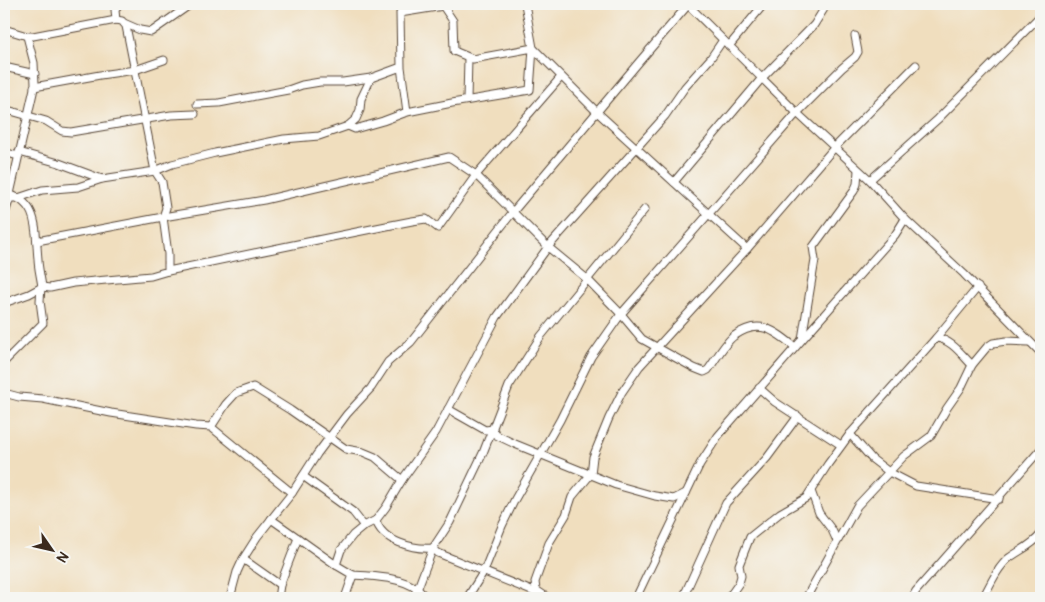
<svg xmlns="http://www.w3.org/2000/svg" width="1045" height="602" font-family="Pangolin,sans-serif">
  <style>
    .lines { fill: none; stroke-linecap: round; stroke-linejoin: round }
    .minor-casing { stroke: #564536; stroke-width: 9 }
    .minor { stroke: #fff; stroke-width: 7 }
  </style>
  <rect width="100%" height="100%" fill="#f6f6f2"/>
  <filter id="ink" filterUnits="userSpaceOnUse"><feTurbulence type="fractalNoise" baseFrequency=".02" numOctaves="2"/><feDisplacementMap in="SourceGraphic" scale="10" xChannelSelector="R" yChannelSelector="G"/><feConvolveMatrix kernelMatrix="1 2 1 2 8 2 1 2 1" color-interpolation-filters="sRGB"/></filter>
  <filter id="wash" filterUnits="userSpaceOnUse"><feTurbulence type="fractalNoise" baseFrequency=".0096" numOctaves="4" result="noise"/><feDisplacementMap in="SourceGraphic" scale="20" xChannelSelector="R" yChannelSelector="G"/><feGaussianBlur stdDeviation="1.12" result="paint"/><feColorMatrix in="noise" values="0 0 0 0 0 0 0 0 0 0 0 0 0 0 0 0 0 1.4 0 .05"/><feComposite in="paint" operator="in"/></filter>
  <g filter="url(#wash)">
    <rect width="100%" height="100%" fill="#f0debe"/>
  </g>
  <g filter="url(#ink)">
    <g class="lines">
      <defs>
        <g id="minor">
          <polyline points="525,4 533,48 597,112 747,249"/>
          <polyline points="687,4 797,113 870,180 905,219 964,274 1041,353"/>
          <polyline points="116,20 115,10 119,4"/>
          <polyline points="124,23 140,30 151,32 191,4"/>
          <polyline points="4,29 27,36 33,36 116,20 122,21 126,26 155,171 102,179 78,187 42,190 18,198 10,198 4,216"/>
          <polyline points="729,46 764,4"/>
          <polyline points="4,67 35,74"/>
          <polyline points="34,87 100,75 135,70 164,60"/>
          <polyline points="467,100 468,58"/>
          <polyline points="197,104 219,103 288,90 302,85 320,82 343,82 371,78"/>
          <polyline points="4,109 46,121 62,131 71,132 171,115 195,114"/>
          <polyline points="348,126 355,129 383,121 407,112"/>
          <polyline points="4,152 18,156"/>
          <polyline points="19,152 59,163 102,179"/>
          <polyline points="870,180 938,119 1041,15"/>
          <polyline points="674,182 762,78 814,25 827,4"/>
          <path d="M4,193C40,201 35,230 38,259C38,268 41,278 42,287"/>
          <polyline points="10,194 35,84 34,63 27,36"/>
          <path d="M37,241L163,217L264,200L449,157L476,175L548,247L587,279L621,314L642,339L694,368L704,372L708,370C715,361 725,342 734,336C759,318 774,330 795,347"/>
          <path d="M168,271C249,254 330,237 412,221L426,219L438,228L476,175L561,77"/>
          <polyline points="4,303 29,294 42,287 50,288 73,283 151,276 168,271 168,254 163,217 166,208 162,182 155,171 172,164 215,153 284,139 319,136 348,126 356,119 360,110 361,99 371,78 401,67 400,13 443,6 453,21 454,51 473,59 533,48 530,90 452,103 407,112 401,67"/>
          <polyline points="936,338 978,287"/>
          <polyline points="802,339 815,260 813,247 854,191 857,184 858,170"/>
          <polyline points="4,362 43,323 40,301 41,287"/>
          <polyline points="759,388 775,402 841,445"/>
          <polyline points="4,393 19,397 43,399 111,413 196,426 211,427 226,404 236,393 253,387 290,410 346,449 363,452 375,457 402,480"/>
          <polyline points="448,409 485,430 493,429 496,435 515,444 616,485 655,496 674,499 686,493"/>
          <polyline points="211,427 292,493"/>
          <polyline points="850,434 872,459 889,472 916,486 999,499"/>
          <polyline points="303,476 353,512 364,526"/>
          <polyline points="811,491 819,513 832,530 837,541"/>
          <polyline points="271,519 298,538 280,585 278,598"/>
          <path d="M376,520C381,541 414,550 433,548L438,553L539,594"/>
          <polyline points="298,538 336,565"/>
          <polyline points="243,559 280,585"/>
          <path d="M353,575C372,576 403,577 418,590C421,592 424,596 427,598"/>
          <polyline points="230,598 237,572 243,559 257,537 292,493 317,454 347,414 371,388 388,362 411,342 512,213 639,62 688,5"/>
          <polyline points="345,598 353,575 336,565 341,550 353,535 364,526 376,520 386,507 402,480 436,432 497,317 548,247 665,116 685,87 710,59 723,40"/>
          <polyline points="414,598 433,548 450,522 483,453 509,386 541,336 645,209"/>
          <polyline points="467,598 484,571 502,526 515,499 560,420 591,357 621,314 797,113 842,68 855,57 858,52 855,36"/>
          <polyline points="548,598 536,590 535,582 549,543 566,515 572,497 591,474 593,457 609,418 622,392 639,367 747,249 834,148 916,65"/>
          <polyline points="636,598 700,464 718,436 807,334 895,235 905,219"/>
          <polyline points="683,598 726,503 767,458 798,416"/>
          <path d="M726,598L732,593L739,583L741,576L739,565L750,537L780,513L806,498L828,464L850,434L936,338C951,339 962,355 972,365"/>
          <polyline points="806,598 857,506 904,456 931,436 947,408 961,388 972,365 987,347 993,343 1006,341 1029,342"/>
          <polyline points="912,598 916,591 1041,449"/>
          <path d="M983,598C990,585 997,568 1009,558C1020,550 1033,545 1041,534"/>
        </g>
      </defs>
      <use href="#minor" class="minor-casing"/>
      <use href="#minor" class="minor"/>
    </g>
  </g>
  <rect width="1045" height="602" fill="none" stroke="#f6f6f2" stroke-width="20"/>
  <g transform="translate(52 550) rotate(124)" stroke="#f6f6f2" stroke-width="4" paint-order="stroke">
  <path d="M0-4L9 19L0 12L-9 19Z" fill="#3b2a1e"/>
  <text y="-8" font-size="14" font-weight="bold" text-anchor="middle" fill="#3b2a1e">N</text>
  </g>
</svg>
